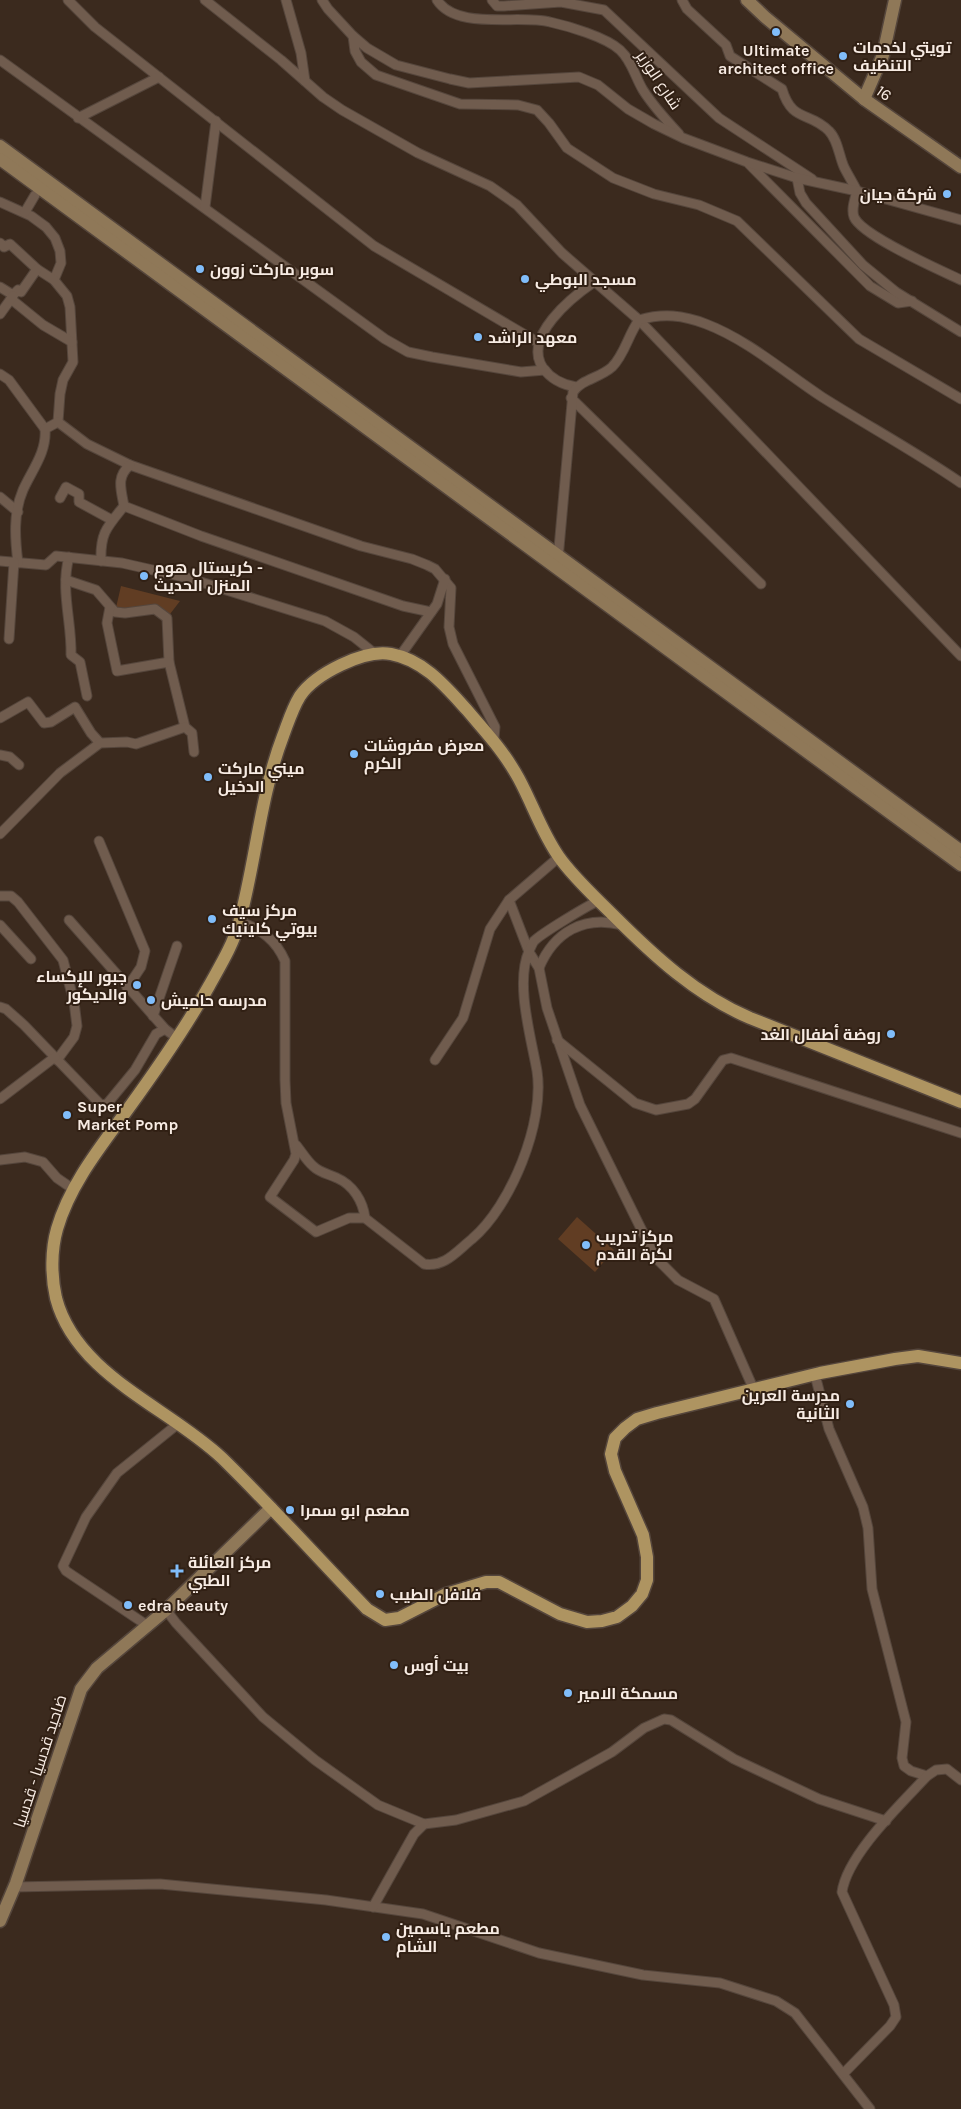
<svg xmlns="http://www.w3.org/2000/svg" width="961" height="2109" font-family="Karla,Cairo,sans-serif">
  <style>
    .green { fill: #613d23 }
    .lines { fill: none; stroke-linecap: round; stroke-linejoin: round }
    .street-casing { stroke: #55463c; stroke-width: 11 }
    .secondary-casing { stroke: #55463c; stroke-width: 15 }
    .primary-casing { stroke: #55463c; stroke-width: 15 }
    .street { stroke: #705c4e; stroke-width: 9 }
    .secondary { stroke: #8f7858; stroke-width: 12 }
    .primary { stroke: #ae9461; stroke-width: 12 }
    .poi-dot { fill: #80bdfa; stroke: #312014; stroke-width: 2 }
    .labels { text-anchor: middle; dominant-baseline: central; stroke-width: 4; stroke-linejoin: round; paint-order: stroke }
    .poi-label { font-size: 16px; font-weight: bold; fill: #f7ebe3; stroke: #312014; text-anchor: start }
    .street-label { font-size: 16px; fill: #f7ebe3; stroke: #312014 }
  </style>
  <rect width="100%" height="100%" fill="#3b2a1e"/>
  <g class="green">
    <polygon points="121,586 180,601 167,618 159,612 115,612"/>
    <polygon points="577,1217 614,1250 595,1272 558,1239"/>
  </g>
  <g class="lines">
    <defs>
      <g id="street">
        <polyline points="68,0 95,27 374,246 539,343"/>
        <polyline points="205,0 281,60 323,97 342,110 418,153 490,186 517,205 562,253 639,320 961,656"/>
        <polyline points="286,0 301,53 305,81"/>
        <polyline points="322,0 328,9 353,36"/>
        <path d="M437,0C457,31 519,14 550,22C568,26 606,37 620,50C632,61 635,77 643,90C653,106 666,120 679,134"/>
        <polyline points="492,0 497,6 504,6 561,2 604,10 719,118 812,179"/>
        <path d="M682,0L687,9L726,45L730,56L782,89C792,123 810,111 829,131C838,140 839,156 844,167C848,175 853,183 857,191C855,199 851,209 854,217C862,236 940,270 961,280"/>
        <polyline points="0,60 385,339 408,352 432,357 521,372 545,370"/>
        <polyline points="78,118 159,77"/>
        <polyline points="749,164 870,286 898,303 912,301"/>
        <polyline points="797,178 800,193 806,203 863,265 896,292 961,332"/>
        <polyline points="0,202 31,216 46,227 55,238 60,251 61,263 54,280"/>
        <polyline points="205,207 216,121"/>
        <polyline points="25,212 35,195"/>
        <polyline points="961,220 857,191 797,178 747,162 683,138 654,124 628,109 598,85 579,77 469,83 450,79 396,65 367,48 353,36 355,51 361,62 376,75 460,104 518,105 537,110 549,123 567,148 613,178 654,194 699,205 737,221 859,339 961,399"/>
        <polyline points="0,243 4,247 10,244 37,269 54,280 67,296 70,307 73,362 63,380 60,394 58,422 87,444 130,465 361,546 412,559 427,565 435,569 451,588 449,627 453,644 495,727 494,738"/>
        <polyline points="0,287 13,295 18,290 21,292 37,269"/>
        <polyline points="11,299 43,325 72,342"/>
        <polyline points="0,314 13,296"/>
        <polyline points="0,374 9,380 45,429"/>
        <path d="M576,387C564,385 551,379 543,368C522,337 572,297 594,282"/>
        <polyline points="571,398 761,584"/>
        <polyline points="0,497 18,512"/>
        <polyline points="60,498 66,487 79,494 79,502 112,520"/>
        <polyline points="124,506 201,536 403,606 431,612"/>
        <path d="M69,557C60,590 72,622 71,655L80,662L87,696"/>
        <path d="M558,559L573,392C582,379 600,378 612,367C625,354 628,335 639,320C663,313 683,315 706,324C748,340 784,372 822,397C868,426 916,452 961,483"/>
        <polyline points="0,561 46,565 56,556 122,563 188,578 325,621 354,637 374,653"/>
        <path d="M101,561C100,533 107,527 124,506C121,489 116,477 130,465"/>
        <path d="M18,563C15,539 13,513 23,490C32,470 47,452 45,429L58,422"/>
        <polyline points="66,580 96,590 115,612 125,613 155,609 167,618 169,662 185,727 192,733 194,752"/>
        <polyline points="110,607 107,623 117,671 169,662"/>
        <polyline points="9,639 14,562"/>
        <polyline points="400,656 437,604 445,579"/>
        <polyline points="0,718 28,702 44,723 51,722 75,707 91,733 100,743"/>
        <polyline points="0,755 10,757 19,765"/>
        <polyline points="0,834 60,773 100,743 127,742 136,744 185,727"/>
        <polyline points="99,841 145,951 141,967 127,988"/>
        <polyline points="0,896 11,896 18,902 63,960 74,1002 77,1026 74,1037 57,1060"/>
        <polyline points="509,900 529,952 539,968 547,1008 580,1105 655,1257 678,1280 714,1299 754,1390"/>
        <polyline points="69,920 165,1029 177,1038"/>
        <path d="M240,922C261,929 276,940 285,961V1080L286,1103L296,1154L294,1160L270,1197L316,1232L349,1218H365L424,1264C444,1268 457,1251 472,1239C511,1206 545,1122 537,1071C531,1037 515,983 529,951C530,949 532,944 534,941C542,933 587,906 598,901"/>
        <polyline points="0,925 31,959"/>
        <path d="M539,968C554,932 584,915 622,925"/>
        <polyline points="0,1007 6,1009 24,1025 101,1105 107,1104 135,1070 156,1034 165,1029"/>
        <polyline points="153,1016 177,946"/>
        <polyline points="557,1040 635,1103 656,1110 688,1104 695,1099 723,1060 731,1058 961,1133"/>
        <polyline points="435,1060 463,1018 490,929 509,900 559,857"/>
        <polyline points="0,1099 55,1057"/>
        <path d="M296,1145C301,1151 307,1161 313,1166C320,1173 329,1174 337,1178C353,1185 363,1201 365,1218"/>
        <polyline points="0,1160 25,1157 43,1162 57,1178 73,1189"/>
        <polyline points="815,1375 829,1429 863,1507 868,1528 872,1589 906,1722 902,1758 904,1766 911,1771 927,1776"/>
        <polyline points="166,1610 176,1623 263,1717 315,1760 378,1805 424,1824 456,1820 524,1801 612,1752 644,1728 664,1719 671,1720 734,1759 819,1799 886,1821"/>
        <polyline points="148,1626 66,1571 63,1566 86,1517 117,1473 179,1423"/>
        <polyline points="14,1887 160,1884 326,1900 423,1914 539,1953 643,1975 720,1983 776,2001 795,2013 870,2109"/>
        <polyline points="373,1907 414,1834 424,1824"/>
        <path d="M844,2073L890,2026L896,2017L894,2005L842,1892C847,1855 901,1804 927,1776L936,1770L947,1769L961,1780"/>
      </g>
      <g id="secondary">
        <polyline points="747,0 765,17 864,99 961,167"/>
        <polyline points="864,99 883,55 895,0"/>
        <polyline points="0,146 961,851"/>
        <polyline points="0,159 961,865"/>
        <polyline points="0,1921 16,1883 81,1689 97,1668 166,1610 271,1508"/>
      </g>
      <path id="primary" d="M961,1102L750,1018C696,995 654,956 612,914C594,896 574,878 559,857C542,833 533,805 519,779C503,750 488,735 467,710C446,687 424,660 391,654C364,649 315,674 300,696C292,709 288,723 283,736C260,796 256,861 239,923C233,945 220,966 209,986C185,1029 157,1069 128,1109C101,1146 70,1184 57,1229C51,1250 51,1276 56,1298C76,1375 168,1407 222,1458C272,1507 319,1559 367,1609L385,1620L399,1618L446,1594L486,1582H499L560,1614L587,1622L602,1621L617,1617L632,1606L642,1594L647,1580V1557L643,1535L615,1471L611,1454L615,1438L625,1428L637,1419L657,1413L820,1373L895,1359L918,1356L961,1363"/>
    </defs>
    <use href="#street" class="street-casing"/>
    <use href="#secondary" class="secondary-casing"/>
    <use href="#primary" class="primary-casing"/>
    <use href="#street" class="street"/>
    <use href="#secondary" class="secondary"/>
    <use href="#primary" class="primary"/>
  </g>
  <g class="poi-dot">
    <circle cx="776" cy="32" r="5"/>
    <circle cx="843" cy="56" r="5"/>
    <circle cx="947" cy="194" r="5"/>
    <circle cx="200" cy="269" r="5"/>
    <circle cx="525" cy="279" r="5"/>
    <circle cx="478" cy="337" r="5"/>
    <circle cx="144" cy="576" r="5"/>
    <circle cx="354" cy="754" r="5"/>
    <circle cx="208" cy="777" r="5"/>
    <circle cx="212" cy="919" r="5"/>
    <circle cx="137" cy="985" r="5"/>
    <circle cx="151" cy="1000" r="5"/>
    <circle cx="891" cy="1034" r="5"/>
    <circle cx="67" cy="1115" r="5"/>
    <circle cx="586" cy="1245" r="5"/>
    <circle cx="850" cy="1404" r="5"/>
    <circle cx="290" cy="1510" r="5"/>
    <path d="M174.5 1563.5h5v5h5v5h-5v5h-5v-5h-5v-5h5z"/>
    <circle cx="380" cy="1594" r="5"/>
    <circle cx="128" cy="1605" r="5"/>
    <circle cx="394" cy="1665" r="5"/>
    <circle cx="568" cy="1693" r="5"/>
    <circle cx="386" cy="1937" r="5"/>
  </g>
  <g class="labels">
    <g class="poi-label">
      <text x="853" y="47">تويتي لخدمات<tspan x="853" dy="18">التنظيف</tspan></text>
      <text x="776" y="50" text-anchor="middle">Ultimate<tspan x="776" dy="18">architect office</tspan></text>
      <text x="937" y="194" text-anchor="end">شركة حيان</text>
      <text x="210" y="269">سوبر ماركت زوون</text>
      <text x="535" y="279">مسجد البوطي</text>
      <text x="488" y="337">معهد الراشد</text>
      <text x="154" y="567">كريستال هوم -<tspan x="154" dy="18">المنزل الحديث</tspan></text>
      <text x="364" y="745">معرض مفروشات<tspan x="364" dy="18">الكرم</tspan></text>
      <text x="218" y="768">ميني ماركت<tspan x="218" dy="18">الدخيل</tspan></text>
      <text x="222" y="910">مركز سيف<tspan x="222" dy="18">بيوتي كلينيك</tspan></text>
      <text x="127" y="976" text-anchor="end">جبور للإكساء<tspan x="127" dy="18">والديكور</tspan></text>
      <text x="161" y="1000">مدرسه حاميش</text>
      <text x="881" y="1034" text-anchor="end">روضة أطفال الغد</text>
      <text x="77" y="1106">Super<tspan x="77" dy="18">Market Pomp</tspan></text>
      <text x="596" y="1236">مركز تدريب<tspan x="596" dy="18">لكرة القدم</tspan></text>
      <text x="840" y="1395" text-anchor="end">مدرسة العرين<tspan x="840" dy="18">الثانية</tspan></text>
      <text x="300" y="1510">مطعم ابو سمرا</text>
      <text x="188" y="1562">مركز العائلة<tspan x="188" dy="18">الطبي</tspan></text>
      <text x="390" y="1594">فلافل الطيب</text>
      <text x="138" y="1605">edra beauty</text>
      <text x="404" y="1665">بيت أوس</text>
      <text x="578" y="1693">مسمكة الامير</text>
      <text x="396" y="1928">مطعم ياسمين<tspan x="396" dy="18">الشام</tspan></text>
    </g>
    <g class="street-label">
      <text transform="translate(659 80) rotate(56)">شارع الوزير</text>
      <text transform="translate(884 93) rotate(36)">16</text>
      <text transform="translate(40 1761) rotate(-72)">ضاحيد قدسيا - قدسيا</text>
    </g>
  </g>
</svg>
